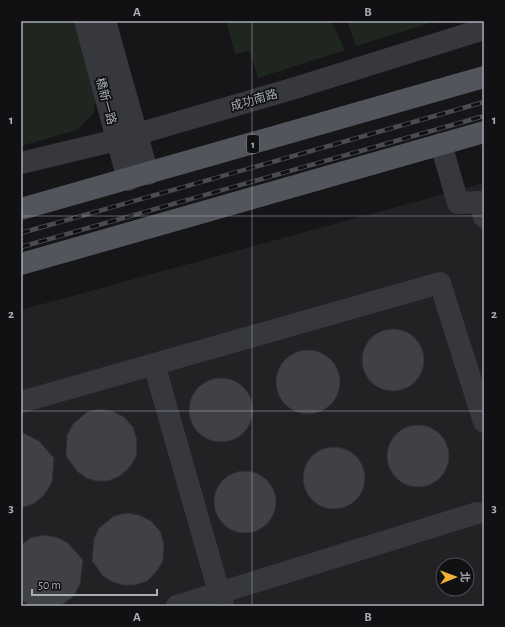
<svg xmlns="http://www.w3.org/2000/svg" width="505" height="627" font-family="'Alegreya Sans','Noto Sans TC',sans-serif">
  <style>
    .built { fill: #222225; fill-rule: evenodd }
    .green { fill: #1e261f }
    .building { fill: #404145; stroke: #303034 }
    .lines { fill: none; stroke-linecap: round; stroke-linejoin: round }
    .minor { stroke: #37383d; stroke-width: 22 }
    .major { stroke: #53555c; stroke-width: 22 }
    .rail-casing { stroke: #4a4c52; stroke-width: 4.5 }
    .rail { stroke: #111113; stroke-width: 3; stroke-dasharray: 9; stroke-linecap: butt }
    .grid { fill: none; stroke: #a8adb8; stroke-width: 1; stroke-opacity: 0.55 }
    .labels { text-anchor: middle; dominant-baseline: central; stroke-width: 3.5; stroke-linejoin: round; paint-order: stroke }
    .shield { fill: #111113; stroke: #7b7e86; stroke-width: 1 }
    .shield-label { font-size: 11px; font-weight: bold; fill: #a8adb8 }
    .street-label { font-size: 12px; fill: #a8adb8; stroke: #111113 }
    .neatline { fill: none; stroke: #a8adb8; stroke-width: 1.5 }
    .grid-label { font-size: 13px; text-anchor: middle; font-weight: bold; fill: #a8adb8 }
  </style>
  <rect width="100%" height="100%" fill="#161618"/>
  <path class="built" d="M484,183V606H21V310ZM443,565H467V589H443Z"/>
  <g class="green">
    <polygon points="21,21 74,21 96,98 93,114 77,130 21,146"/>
    <polygon points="226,21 338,21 332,23 345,50 258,78 250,51 235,54"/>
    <polygon points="347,21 437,21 356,46"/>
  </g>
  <g class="building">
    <circle cx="393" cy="360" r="31"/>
    <circle cx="308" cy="382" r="32"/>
    <circle cx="221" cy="410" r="32"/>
    <polygon points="99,409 112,411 124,417 133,427 137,440 136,457 129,468 120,476 108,481 96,481 86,478 77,471 66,456 67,435 73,424 87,412"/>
    <circle cx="418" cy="456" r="31"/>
    <polygon points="21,432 39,441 54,458 52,482 45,494 35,503 21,508"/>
    <circle cx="334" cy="478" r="31"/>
    <circle cx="245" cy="502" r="31"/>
    <polygon points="126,513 139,515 151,521 160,531 164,544 163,561 156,572 147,581 135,585 123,585 113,582 103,576 92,561 94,539 99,528 114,516"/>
    <polygon points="43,535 56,537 68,543 83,560 80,584 74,596 60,606 30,606 21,600 21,545 30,538"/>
  </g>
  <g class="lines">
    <g class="minor">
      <polyline points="85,21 128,180"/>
      <polyline points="105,21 148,174"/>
      <polyline points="441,144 458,203 480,202 484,217"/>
      <polyline points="21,163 117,140 295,88 484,29"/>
      <polyline points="154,364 223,606"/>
      <polyline points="21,402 440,283 484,422"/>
      <polyline points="177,606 477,513"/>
    </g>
    <g class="major">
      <polyline points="21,209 484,77"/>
      <polyline points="21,264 484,132"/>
    </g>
    <defs>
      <g id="rail">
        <polyline points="21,233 484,102"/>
        <polyline points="21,247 484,116"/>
      </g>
    </defs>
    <use href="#rail" class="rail-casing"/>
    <use href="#rail" class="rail"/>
  </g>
  <path class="grid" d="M252,21V606M21,216H484M21,411H484"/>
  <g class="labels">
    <rect class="shield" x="247" y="135" width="12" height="18" rx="3"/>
    <g class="shield-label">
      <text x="253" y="144">1</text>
    </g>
    <g class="street-label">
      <text transform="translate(254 100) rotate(-16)">成功南路</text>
      <text transform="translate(106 101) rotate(75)">橋新一路</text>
    </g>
  </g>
  <rect width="505" height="627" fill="none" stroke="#111113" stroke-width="44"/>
  <g transform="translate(455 577) rotate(89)"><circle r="19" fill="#111113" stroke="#4d4f55"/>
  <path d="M0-3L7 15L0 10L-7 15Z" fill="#f2b134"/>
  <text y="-6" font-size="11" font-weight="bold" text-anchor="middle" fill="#a8adb8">北</text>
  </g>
  <path d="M32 589v6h125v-6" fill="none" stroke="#a8adb8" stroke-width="2"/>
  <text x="38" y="589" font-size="12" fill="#a8adb8" stroke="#111113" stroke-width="3" paint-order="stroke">50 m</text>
  <rect x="22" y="22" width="461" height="583" class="neatline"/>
  <g class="grid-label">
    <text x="137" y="16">A</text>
    <text x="368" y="16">B</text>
    <text x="11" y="124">1</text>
    <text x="494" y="124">1</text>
    <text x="11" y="318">2</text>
    <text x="494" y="318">2</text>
    <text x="11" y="512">3</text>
    <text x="494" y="512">3</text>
    <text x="137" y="621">A</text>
    <text x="368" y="621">B</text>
  </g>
</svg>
